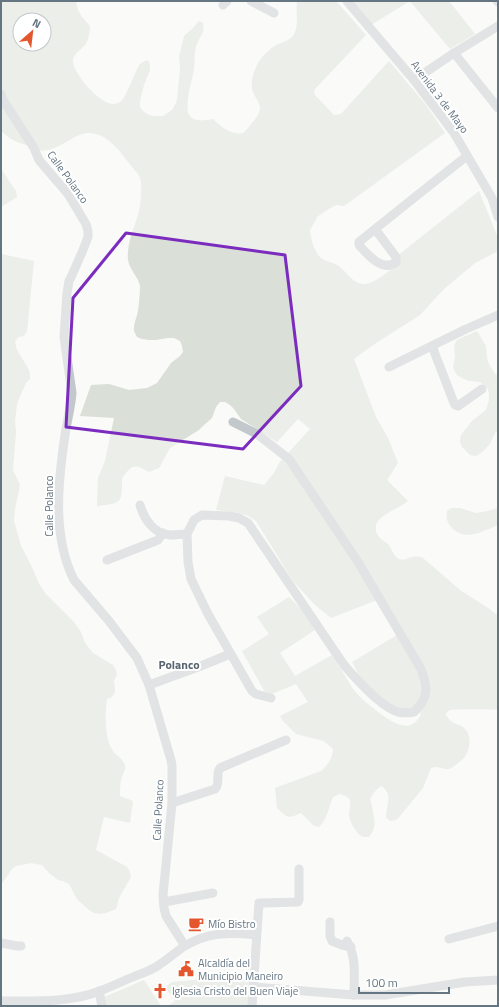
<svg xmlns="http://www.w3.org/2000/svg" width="499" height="1007" font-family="'Titillium Web',sans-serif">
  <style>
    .green { fill: #dadfd7; fill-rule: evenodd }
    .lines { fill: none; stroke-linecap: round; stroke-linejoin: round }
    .minor { stroke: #c3c8cc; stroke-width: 9 }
    .marked { fill: none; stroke: #7b2cbf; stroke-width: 3; stroke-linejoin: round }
    .labels { text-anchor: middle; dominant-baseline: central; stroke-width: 4; stroke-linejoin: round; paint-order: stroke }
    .street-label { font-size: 11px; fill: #657683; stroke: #fff }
    .poi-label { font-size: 11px; fill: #657683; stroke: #fff; text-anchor: start }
    .neighbourhood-label { font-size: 12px; font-weight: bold; fill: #57646e; stroke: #fff }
  </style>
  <rect width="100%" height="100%" fill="#fafaf8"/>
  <g class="green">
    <path d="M1,1H76C78,15 82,16 90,26C90,33 88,44 82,48C78,52 74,54 73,60C72,73 100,104 113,104C119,104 122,101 125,96L139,65L143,62L148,60L150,65V70L144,85L140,101V107L143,111L147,114L152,116H163L172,110L175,105L177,100L180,69L179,57L184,36L192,29L199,21L203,23C205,33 199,38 196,46C194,53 195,61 194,68C193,79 181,111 192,118C197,122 207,120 213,119C220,126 232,136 243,133C246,131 249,127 251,124C255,120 260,114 260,108C260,103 256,99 254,94C249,85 253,74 257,65C260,58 267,52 273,47C282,41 293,42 296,29C298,20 296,10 297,1H336L366,35L315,89L314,94L334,115L341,114L389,61L426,105L445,133L344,206L337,205L332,207L318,216L310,230C311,239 313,248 319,256C323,261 329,261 335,264C346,269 352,285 365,284C375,284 391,269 399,263L396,257L479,191L498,238V251L475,263L444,289L420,315L373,345L354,359L376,417L388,438L398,463L387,480L408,501C404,504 399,507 395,509C386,514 371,521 377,534C379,538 384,541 388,544C392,549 393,556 399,559C406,562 412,553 423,558L460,590L491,610L498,616V710C494,709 453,709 450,710C448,711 447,713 445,714C448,718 450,721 454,723C458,725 462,725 465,729C472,736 470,750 464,758C462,760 459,762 457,764C454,766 452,768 449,769C442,770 439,765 431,768L423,788L400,816L396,820L390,821L386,817C386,805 394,794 381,786C376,790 373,793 370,799C372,804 372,808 373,812C375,823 376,828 369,837C367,837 364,837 363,837C356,834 350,822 349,815C349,810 351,806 350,801C349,797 344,795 340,794L333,797C329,807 327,819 319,827L313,825L301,813C287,819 288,818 277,808L275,788L321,771C328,765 333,758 333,749L324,741L296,734L283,721L280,716L308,702L296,684L267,696L242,651L269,634L257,617L289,597L310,618L318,628L280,653L295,676L332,655C336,662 341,669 345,676C348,680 350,685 353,689C360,698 369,705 378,712C392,722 411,736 421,714L417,710H405L388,706L360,677L352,662L397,635L377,600L331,618L315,605L293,581L256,521C244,511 230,512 216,510L225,476L264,485L274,473L279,463L310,429L298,419L277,442L241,419L234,409L230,405L225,402H220L216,407L212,418L203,426L199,430L170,448L159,468L149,472C134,463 132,465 122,478C122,504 122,503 97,506L98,478L105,461L114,418L80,416L91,385L109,384L129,390L147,388L157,383L171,363L180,356L183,352L182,346L180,341L174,338H168L156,340H149L142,339L137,337C136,335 135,333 134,331C133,325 137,317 138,311C139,304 140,293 140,286C138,274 126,269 128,252C129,233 141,216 141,196C141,190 142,184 140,178C139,174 135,171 133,168C122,154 107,131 87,133C71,135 55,154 38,150C36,150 33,147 30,146C25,144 18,143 13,140C9,138 5,134 1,131ZM20,20H44V44H20Z"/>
    <polygon points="351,1 449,1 475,34 450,49 410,1 371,25"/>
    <polygon points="1,169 16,191 17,197 1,207"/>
    <path d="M1,254L34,261L27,331L24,336L19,337L15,341L16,347L18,352L28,368L30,373V379L26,383L21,394L17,404L15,421L16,432L13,470L20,485L15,509L14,521L21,546L32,567L39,584L45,593L74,622L81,632L85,643L93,653L113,665L116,670L117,675L114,680L115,692L112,697L107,699C105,713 104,739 113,751C117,757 123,758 125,766C126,771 122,775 121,780C120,785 120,791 120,796L133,801L130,823L104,817L96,850L127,867L130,872L131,877L119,898L116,909L106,913L100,914L94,913L89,910L77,899L69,884L63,881L58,880L49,873L42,865L36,864L31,863L16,866L12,869L1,885Z"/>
    <polygon points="477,331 486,346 487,358 489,364 495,374 498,376 498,430 495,433 490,444 481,453 476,456 470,455 462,447 460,441 461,435 472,421 486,410 489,400 489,394 488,389 484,385 480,382 469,381 458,376 455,372 453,367 455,357 454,345 457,340"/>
    <path d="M451,508H460L476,513L488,511L498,508V525C483,531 466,542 452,528C447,523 446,517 447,511Z"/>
    <polygon points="204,976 249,981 248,1006 168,1006 175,1001 165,987 172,982 204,979"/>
    <polygon points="144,980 161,1006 106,1006 104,997"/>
  </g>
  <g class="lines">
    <g class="minor">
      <polyline points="251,1 274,13"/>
      <polyline points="347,1 414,80 454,133 492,198 498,217"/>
      <polyline points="497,1 498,2"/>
      <polyline points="223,5 227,1"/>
      <polyline points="454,53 498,108"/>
      <polyline points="414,80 454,53 498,26"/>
      <path d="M1,94L3,100L34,148L39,160L68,194L86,224L88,231V237L83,250L72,275L69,281L67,293L64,337L72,393C71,407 67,421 65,435C58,482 52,536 74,580L109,621L137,658L149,685L171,760L172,766V803L163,895L164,908L166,916L185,946"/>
      <path d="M375,229L396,257V262C383,273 367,254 359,245V242C395,213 431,184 467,156"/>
      <polyline points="432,346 454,403 455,405 458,406 482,389"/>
      <polyline points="389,367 466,329 498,315"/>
      <path d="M233,422L257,434L289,459L358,562L421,669C428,688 429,697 414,712C409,713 403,713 398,712C381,707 356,679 344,665L248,523L239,518L229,516L202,515L194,520L187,534L188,562L191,579L208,614L252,691L256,694L271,698"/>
      <path d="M140,505C144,519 154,534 170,535C176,535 181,534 187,534"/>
      <polyline points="107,560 158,540 163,533"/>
      <polyline points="149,685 201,666 230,654"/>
      <path d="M172,803L215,789C221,783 215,775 220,768L286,740"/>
      <polyline points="164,902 213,893"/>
      <polyline points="330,922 330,936 332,941 342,945 351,947"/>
      <polyline points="449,939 498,926"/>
      <path d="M347,941C357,958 354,976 354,995"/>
      <polyline points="1,943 17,946 21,946"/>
      <polyline points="253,987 354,995 385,995 465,982 498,980"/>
      <polyline points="99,991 102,1006"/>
      <path d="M1,1001C34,1001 68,1003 100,991C110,987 119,983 128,979C137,975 147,972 156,967C165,961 174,954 183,947C207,932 229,932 256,935"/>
      <polyline points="252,1006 259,903 263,903 298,902 299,900 299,869"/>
    </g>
  </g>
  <path d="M0 0H499V1007H0ZM126,233L285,255L301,386L243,449L66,427L73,298Z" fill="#fafaf8" fill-opacity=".55" fill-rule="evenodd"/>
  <path class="marked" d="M126,233L285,255L301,386L243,449L66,427L73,298Z"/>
  <defs>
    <symbol id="cafe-bare" viewBox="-9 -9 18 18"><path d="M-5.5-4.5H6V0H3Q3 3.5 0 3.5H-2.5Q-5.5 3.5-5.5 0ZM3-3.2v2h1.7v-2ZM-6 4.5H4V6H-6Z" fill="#e4572e" stroke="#fff" stroke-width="2.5" paint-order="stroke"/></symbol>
    <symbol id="civic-bare" viewBox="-9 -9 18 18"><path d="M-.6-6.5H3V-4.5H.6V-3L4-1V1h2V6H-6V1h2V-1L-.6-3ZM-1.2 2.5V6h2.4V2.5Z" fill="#e4572e" stroke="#fff" stroke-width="2.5" paint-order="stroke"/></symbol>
    <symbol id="church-bare" viewBox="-9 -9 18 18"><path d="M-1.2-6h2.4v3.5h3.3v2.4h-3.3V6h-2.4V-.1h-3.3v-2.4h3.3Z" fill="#e4572e" stroke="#fff" stroke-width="2.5" paint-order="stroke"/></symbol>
  </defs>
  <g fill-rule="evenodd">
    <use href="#cafe-bare" x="185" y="913" width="22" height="22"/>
    <use href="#civic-bare" x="175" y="958" width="22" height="22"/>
    <use href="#church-bare" x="149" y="980" width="22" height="22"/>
  </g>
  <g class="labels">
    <g class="street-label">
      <text transform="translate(440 97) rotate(53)">Avenida 3 de Mayo</text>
      <text transform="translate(68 177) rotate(54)">Calle Polanco</text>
      <text transform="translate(49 506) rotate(-90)">Calle Polanco</text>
      <text transform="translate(158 810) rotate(-87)">Calle Polanco</text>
    </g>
    <g class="poi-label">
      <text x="208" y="924">Mío Bistro</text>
      <text x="198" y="963">Alcaldía del<tspan x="198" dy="13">Municipio Maneiro</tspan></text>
      <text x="172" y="991">Iglesia Cristo del Buen Viaje</text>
    </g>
    <g class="neighbourhood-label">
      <text x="179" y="664">Polanco</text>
    </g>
  </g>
  <rect width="499" height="1007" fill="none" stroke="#657683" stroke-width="4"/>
  <g transform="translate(32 32) rotate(28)"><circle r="19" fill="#ffffff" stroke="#c1c8cd"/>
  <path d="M0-3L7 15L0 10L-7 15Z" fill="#e4572e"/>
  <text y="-6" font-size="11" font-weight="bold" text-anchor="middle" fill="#657683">N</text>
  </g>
  <path d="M359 987v6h90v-6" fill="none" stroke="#657683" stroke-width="2"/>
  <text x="365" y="987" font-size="12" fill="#657683" stroke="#ffffff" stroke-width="3" paint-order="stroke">100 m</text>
</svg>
